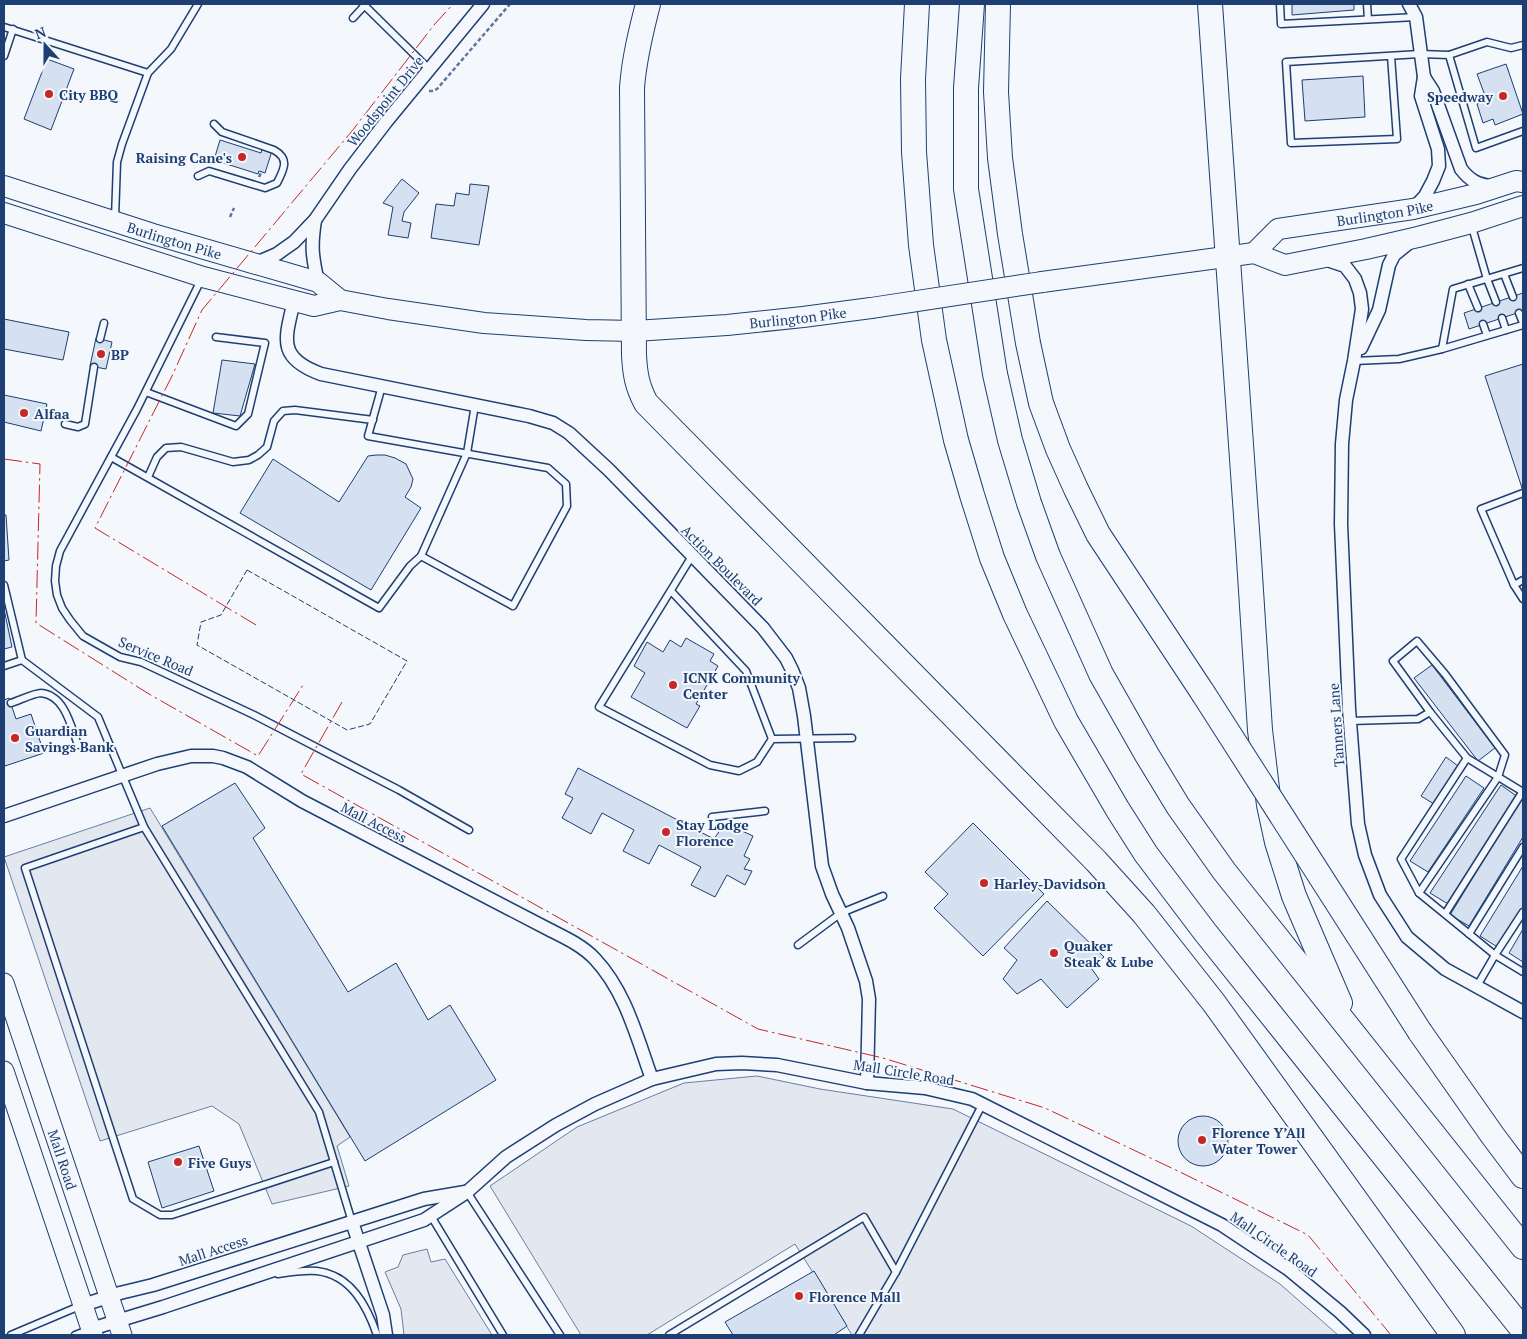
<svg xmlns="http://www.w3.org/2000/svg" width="1527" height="1339" font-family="'PT Serif',serif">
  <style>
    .parking { fill: #e3e8f0; stroke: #687fa3 }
    .building { fill: #d5e0f0; stroke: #1d3f73 }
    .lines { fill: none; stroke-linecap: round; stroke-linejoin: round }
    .lane-casing { stroke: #1d3f73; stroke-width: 9 }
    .street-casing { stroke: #1d3f73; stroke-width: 15 }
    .secondary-casing { stroke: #1d3f73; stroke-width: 21 }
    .primary-casing { stroke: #1d3f73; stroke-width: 22 }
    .highway-casing { stroke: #1d3f73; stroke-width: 26 }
    .path { stroke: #5e769c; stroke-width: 2.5; stroke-dasharray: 4 2.5; stroke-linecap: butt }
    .lane { stroke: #f4f7fb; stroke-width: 6 }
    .street { stroke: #f4f7fb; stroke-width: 12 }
    .secondary { stroke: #f4f7fb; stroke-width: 19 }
    .primary { stroke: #f4f7fb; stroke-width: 20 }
    .highway { stroke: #f4f7fb; stroke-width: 24 }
    .primary-bridge-casing { stroke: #1d3f73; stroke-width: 22; stroke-linecap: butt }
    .highway-bridge-casing { stroke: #1d3f73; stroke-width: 26; stroke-linecap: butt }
    .primary-bridge { stroke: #f4f7fb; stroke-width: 20 }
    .highway-bridge { stroke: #f4f7fb; stroke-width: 24 }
    .fence { stroke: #1d3f73; stroke-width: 1; stroke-dasharray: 6 2.5; stroke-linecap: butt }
    .power { stroke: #c62828; stroke-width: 1; stroke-dasharray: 18 4 2.5 4; stroke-linecap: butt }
    .poi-dot { fill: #c62828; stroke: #f4f7fb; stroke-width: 2 }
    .labels { text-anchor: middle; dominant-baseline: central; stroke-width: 4; stroke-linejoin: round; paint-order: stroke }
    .poi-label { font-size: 14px; font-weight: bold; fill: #1d3f73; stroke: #f4f7fb; text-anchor: start }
    .street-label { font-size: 14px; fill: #1d3f73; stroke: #f4f7fb }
  </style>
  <rect width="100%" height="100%" fill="#f4f7fb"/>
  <g class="parking">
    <polygon points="150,808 350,1137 337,1146 349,1186 272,1204 239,1124 212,1106 100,1141 4,857"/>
    <polygon points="757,1076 820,1089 953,1109 1191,1226 1280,1284 1338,1335 852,1335 795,1244 647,1335 581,1335 490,1186 577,1127 684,1083"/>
    <polygon points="427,1249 431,1262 445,1259 492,1335 404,1335 401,1309 385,1272 398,1267 403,1255"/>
  </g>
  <g class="building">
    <polygon points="1292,4 1354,4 1354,10 1292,15"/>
    <polygon points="47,59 74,69 51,130 24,119"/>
    <polygon points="1506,64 1523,114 1495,125 1493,119 1483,123 1477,104 1487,101 1477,74"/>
    <polygon points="1363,76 1365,117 1305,121 1302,80"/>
    <polygon points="220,140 261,153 262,148 272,151 265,173 259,171 258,174 214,160"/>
    <polygon points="402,179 419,193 404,212 402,221 411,223 408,238 388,235 393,207 383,203"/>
    <polygon points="470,184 489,186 479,245 431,238 436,204 454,206 456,193 469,195"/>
    <polygon points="1523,293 1523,311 1469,329 1464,313"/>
    <polygon points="4,319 69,332 63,360 4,349"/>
    <polygon points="96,338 112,342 106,369 90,366"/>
    <polygon points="222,360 255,364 240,416 213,413"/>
    <polygon points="1523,364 1523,491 1485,376"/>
    <polygon points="4,395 47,404 41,431 4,422"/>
    <polygon points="376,455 385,455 395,458 406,464 413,479 411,487 405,497 421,508 371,590 240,513 273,459 339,502 368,456"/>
    <polygon points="4,515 6,515 9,560 4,561"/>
    <polygon points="4,609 12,647 4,649"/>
    <polygon points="686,638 714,654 710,661 718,666 696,704 700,706 687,728 631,697 645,673 634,666 647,642 663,652 670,640 681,647"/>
    <polygon points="1432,665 1495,748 1478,761 1414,678"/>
    <polygon points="9,698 16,719 31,714 44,753 5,766 4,762 4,700"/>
    <polygon points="1446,757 1458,766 1434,804 1421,796"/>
    <polygon points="578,768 714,839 725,823 753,836 744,856 750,859 744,869 752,871 745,885 727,875 715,897 691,885 701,867 659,845 649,864 623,851 634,830 602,813 591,834 562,818 573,798 565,794"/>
    <polygon points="1466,776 1484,788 1428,872 1410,861"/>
    <polygon points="235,783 265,828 253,838 348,992 396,963 428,1020 450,1005 496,1080 365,1161 162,826"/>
    <polygon points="1501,785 1518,797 1448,904 1430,893"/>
    <polygon points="1522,797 1523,798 1523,837 1469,926 1450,915"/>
    <polygon points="973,823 1044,894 983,956 934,908 948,894 925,872"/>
    <polygon points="1523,866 1523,908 1499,948 1480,936"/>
    <polygon points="1047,901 1104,957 1091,968 1099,979 1067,1008 1041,979 1017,994 1003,979 1017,960 1004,948"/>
    <polygon points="1523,929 1523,962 1509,953"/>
    <circle cx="1203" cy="1141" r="25"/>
    <polygon points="199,1146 214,1191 162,1208 148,1162"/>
    <polygon points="814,1271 847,1326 834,1335 733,1335 725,1322"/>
  </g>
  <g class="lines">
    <defs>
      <g id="lane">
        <polyline points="363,4 429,69"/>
        <polyline points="1280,4 1281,24 1416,17"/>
        <polyline points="1367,4 1368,19"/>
        <polyline points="353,18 366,4"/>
        <polyline points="4,27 148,73"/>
        <polyline points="1449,55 1487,42 1511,48 1523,45"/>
        <polyline points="4,56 13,29"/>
        <polyline points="1391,56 1397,139 1291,143 1286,62 1420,54 1449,55 1476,148 1523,131"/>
        <path d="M198,176L209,171L265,188L277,183C284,169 290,159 274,150L222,132L214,124"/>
        <polyline points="115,218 117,162 122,144 148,73 171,49 198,4"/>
        <polyline points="1472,227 1487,279 1496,302"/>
        <polyline points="1504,274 1513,297"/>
        <polyline points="201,280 137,409 60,551 56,566 55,581 57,595 62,608 70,620 83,636 120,657 141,662 254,715 399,790 469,830"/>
        <polyline points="1468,284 1478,308"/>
        <polyline points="1519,313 1523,323"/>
        <polyline points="1502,318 1506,330"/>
        <polyline points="1483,324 1487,335"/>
        <polyline points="100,339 104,323"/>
        <polyline points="1442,349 1453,289 1523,268"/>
        <polyline points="1354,361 1399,359 1442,349 1523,325"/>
        <polyline points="146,392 236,426 248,414 265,343 216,337"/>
        <polyline points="65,424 78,427 85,424 94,367"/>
        <polyline points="111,457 379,608 410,566 421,556 513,606 567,506 566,484 548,468 368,436 382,386"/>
        <polyline points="148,477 157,457 166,448 181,447 233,462 249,460 258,455 267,447 274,421 283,411 295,410 373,420"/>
        <polyline points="421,556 467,453 475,405"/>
        <polyline points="692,556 599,707 710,765 739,771 757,762 772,739 852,738"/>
        <polyline points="1523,580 1514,585 1523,599"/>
        <polyline points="4,585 22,660"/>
        <polyline points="1514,585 1481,509 1523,493"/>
        <polyline points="671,591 746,671 772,739"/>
        <polyline points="4,666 22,660 98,717 144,827 319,1112 352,1222"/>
        <path d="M11,703C18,701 34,693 41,693C65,695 71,727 78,745"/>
        <polyline points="1430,712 1467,758 1523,792"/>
        <polyline points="1350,721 1418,719 1430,712 1393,661 1417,641 1445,674 1505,755 1498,777 1419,893"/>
        <polyline points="1467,758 1401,859 1419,893 1495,955 1477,986"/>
        <polyline points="712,817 765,811"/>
        <polyline points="144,827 25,868 133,1199 160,1215 172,1215 334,1162"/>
        <polyline points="1523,912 1495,955 1523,972"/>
        <polyline points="1445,914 1523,791"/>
        <polyline points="1469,934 1523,847"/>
        <polyline points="798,945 841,913 883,896"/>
        <polyline points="467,1192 560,1335"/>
        <polyline points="431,1216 503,1335"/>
        <path d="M278,1274C291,1272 305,1270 317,1271C351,1275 367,1306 377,1335"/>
        <polyline points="11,1335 82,1305"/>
        <polyline points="75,1335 88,1330"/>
        <polyline points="669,1335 864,1217 896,1272"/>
        <polyline points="859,1335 896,1272 982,1105"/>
      </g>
      <g id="street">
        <polyline points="1409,4 1416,17 1424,77 1421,96 1438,149 1439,166 1433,181 1425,196 1413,209"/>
        <path d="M1424,77L1433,91L1461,169C1471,182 1478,184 1494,187"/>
        <path d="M315,220C311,246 312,256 318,282"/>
        <polyline points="1324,259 1345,266 1355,279 1360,293 1362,309 1354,361 1346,400 1342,444 1341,524 1349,709 1358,824 1365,855 1380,895 1407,937 1445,969 1523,1012"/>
        <polyline points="254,264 277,254 294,242 315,220 350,169 386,122 483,4"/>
        <path d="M294,301C285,339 277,358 321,374L529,416L553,423L569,433L609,470L763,628L786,658L792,670L799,688L804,716L822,866L832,894L848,928L866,981L869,999L867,1083"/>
        <polyline points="1361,348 1379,310 1389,265 1394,255 1410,242"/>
        <path d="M4,816L157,764L191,756H213L223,758L247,767L302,801L550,930C566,938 583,946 595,959C626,992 637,1038 652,1079"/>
        <polyline points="352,1222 383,1315 386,1335"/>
        <polyline points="83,1305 120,1293 153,1285 424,1199 465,1192"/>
        <polyline points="91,1329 163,1307 424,1220 467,1192 506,1157 556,1125 595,1104 652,1079 716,1064 742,1063 777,1065 867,1083 925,1088 972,1099 1222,1225 1288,1269 1340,1312 1364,1335"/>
      </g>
      <g id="secondary">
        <path id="s1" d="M4,983L122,1335"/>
        <polyline points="4,1071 93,1335"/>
      </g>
      <g id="primary">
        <path id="s2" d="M4,186L153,234L318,282L340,300"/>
        <path id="s3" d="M4,213L203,277L314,306L340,300L388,309L484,323L586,330L635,331L727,325L803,317L871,308"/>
        <path id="s4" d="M1254,253L1278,229L1413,209L1476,194L1516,181L1523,182"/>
        <polyline points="1042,282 1254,253 1285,265 1366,249 1418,237 1471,223 1523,206"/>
      </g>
      <g id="highway">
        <path d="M648,4C641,31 634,59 632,88L634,355C635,374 637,386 646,403L1096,861L1144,914L1214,1003L1453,1335"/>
        <polyline points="917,4 913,79 914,152 921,245 934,340 956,440 972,495 992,558 1015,614 1066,721 1118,810 1146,854 1205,932 1523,1330"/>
        <polyline points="972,4 966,88 966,189 995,374 1010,440 1029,503 1048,556 1101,674 1147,755 1178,806 1224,871 1523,1247"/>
        <polyline points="998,4 996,92 1000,158 1010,234 1028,343 1041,403 1058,449 1076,489 1098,534 1203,693"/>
        <polyline points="1210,4 1248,544 1260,730 1269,805 1277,842 1294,896 1340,1003"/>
        <polyline points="1420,1032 1493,1136 1523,1176"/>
      </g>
    </defs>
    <use href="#lane" class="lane-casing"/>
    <use href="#street" class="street-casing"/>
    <use href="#secondary" class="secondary-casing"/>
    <use href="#primary" class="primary-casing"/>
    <use href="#highway" class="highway-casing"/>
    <g class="path">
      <polyline points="429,91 433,91 437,89 510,4"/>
      <polyline points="259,177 262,171"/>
      <polyline points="230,217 234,208"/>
    </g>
    <use href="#lane" class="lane"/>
    <use href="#street" class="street"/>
    <use href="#secondary" class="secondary"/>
    <use href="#primary" class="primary"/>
    <use href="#highway" class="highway"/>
    <defs>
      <polyline id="primary-bridge" points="871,308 1042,282"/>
      <polyline id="highway-bridge" points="1203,693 1420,1032"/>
    </defs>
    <use href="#primary-bridge" class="primary-bridge-casing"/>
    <use href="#highway-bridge" class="highway-bridge-casing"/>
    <use href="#primary-bridge" class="primary-bridge"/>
    <use href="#highway-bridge" class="highway-bridge"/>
    <polygon class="fence" points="247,570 407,661 370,724 347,730 197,645 201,622 221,615"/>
    <g class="power">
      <polyline points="4,459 40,464 36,623 149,694 258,756 303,685"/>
      <polyline points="256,625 95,528 172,376 202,310 352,131 434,25 453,4"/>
      <polyline points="342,702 301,774 758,1029 883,1058 1045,1108 1180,1172 1308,1235 1391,1335"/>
    </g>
  </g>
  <g class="poi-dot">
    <circle cx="49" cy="94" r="5"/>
    <circle cx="1503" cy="96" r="5"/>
    <circle cx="242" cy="157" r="5"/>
    <circle cx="101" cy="354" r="5"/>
    <circle cx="24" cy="413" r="5"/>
    <circle cx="673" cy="685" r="5"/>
    <circle cx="15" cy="738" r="5"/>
    <circle cx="666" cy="832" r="5"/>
    <circle cx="984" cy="883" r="5"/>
    <circle cx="1054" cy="953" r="5"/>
    <circle cx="1202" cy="1140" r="5"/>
    <circle cx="178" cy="1162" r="5"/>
    <circle cx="799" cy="1296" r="5"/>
  </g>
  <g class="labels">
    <g class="poi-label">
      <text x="59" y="94">City BBQ</text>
      <text x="1493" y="96" text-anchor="end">Speedway</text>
      <text x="232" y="157" text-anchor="end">Raising Cane's</text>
      <text x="111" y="354">BP</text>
      <text x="34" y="413">Alfaa</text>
      <text x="683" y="677">ICNK Community<tspan x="683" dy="16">Center</tspan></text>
      <text x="25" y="730">Guardian<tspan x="25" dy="16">Savings Bank</tspan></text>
      <text x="676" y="824">Stay Lodge<tspan x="676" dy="16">Florence</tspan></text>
      <text x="994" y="883">Harley-Davidson</text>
      <text x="1064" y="945">Quaker<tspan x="1064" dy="16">Steak &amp; Lube</tspan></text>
      <text x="1212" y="1132">Florence Y’All<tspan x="1212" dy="16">Water Tower</tspan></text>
      <text x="188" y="1162">Five Guys</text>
      <text x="809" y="1296">Florence Mall</text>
    </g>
    <g class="street-label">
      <text transform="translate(385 101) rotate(-51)">Woodspoint Drive</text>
      <text stroke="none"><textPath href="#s4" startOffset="142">Burlington Pike</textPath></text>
      <text stroke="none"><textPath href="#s2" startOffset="179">Burlington Pike</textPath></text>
      <text stroke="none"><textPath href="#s3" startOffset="811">Burlington Pike</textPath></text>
      <text transform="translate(722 565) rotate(45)">Action Boulevard</text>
      <text transform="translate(156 656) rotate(23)">Service Road</text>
      <text transform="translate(1336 725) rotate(-94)">Tanners Lane</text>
      <text transform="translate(374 822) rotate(27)">Mall Access</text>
      <text transform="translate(904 1072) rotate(9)">Mall Circle Road</text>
      <text stroke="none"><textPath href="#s1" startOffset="186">Mall Road</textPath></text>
      <text transform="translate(1274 1244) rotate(35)">Mall Circle Road</text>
      <text transform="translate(213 1250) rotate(-18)">Mall Access</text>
    </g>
  </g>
  <rect width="1527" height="1339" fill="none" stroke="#1d3f73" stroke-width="10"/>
  <g transform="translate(45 45) rotate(339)" stroke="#f4f7fb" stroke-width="4" paint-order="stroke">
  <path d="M0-4L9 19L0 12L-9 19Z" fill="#1d3f73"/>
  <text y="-8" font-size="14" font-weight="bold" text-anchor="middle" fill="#1d3f73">N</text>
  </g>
</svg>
